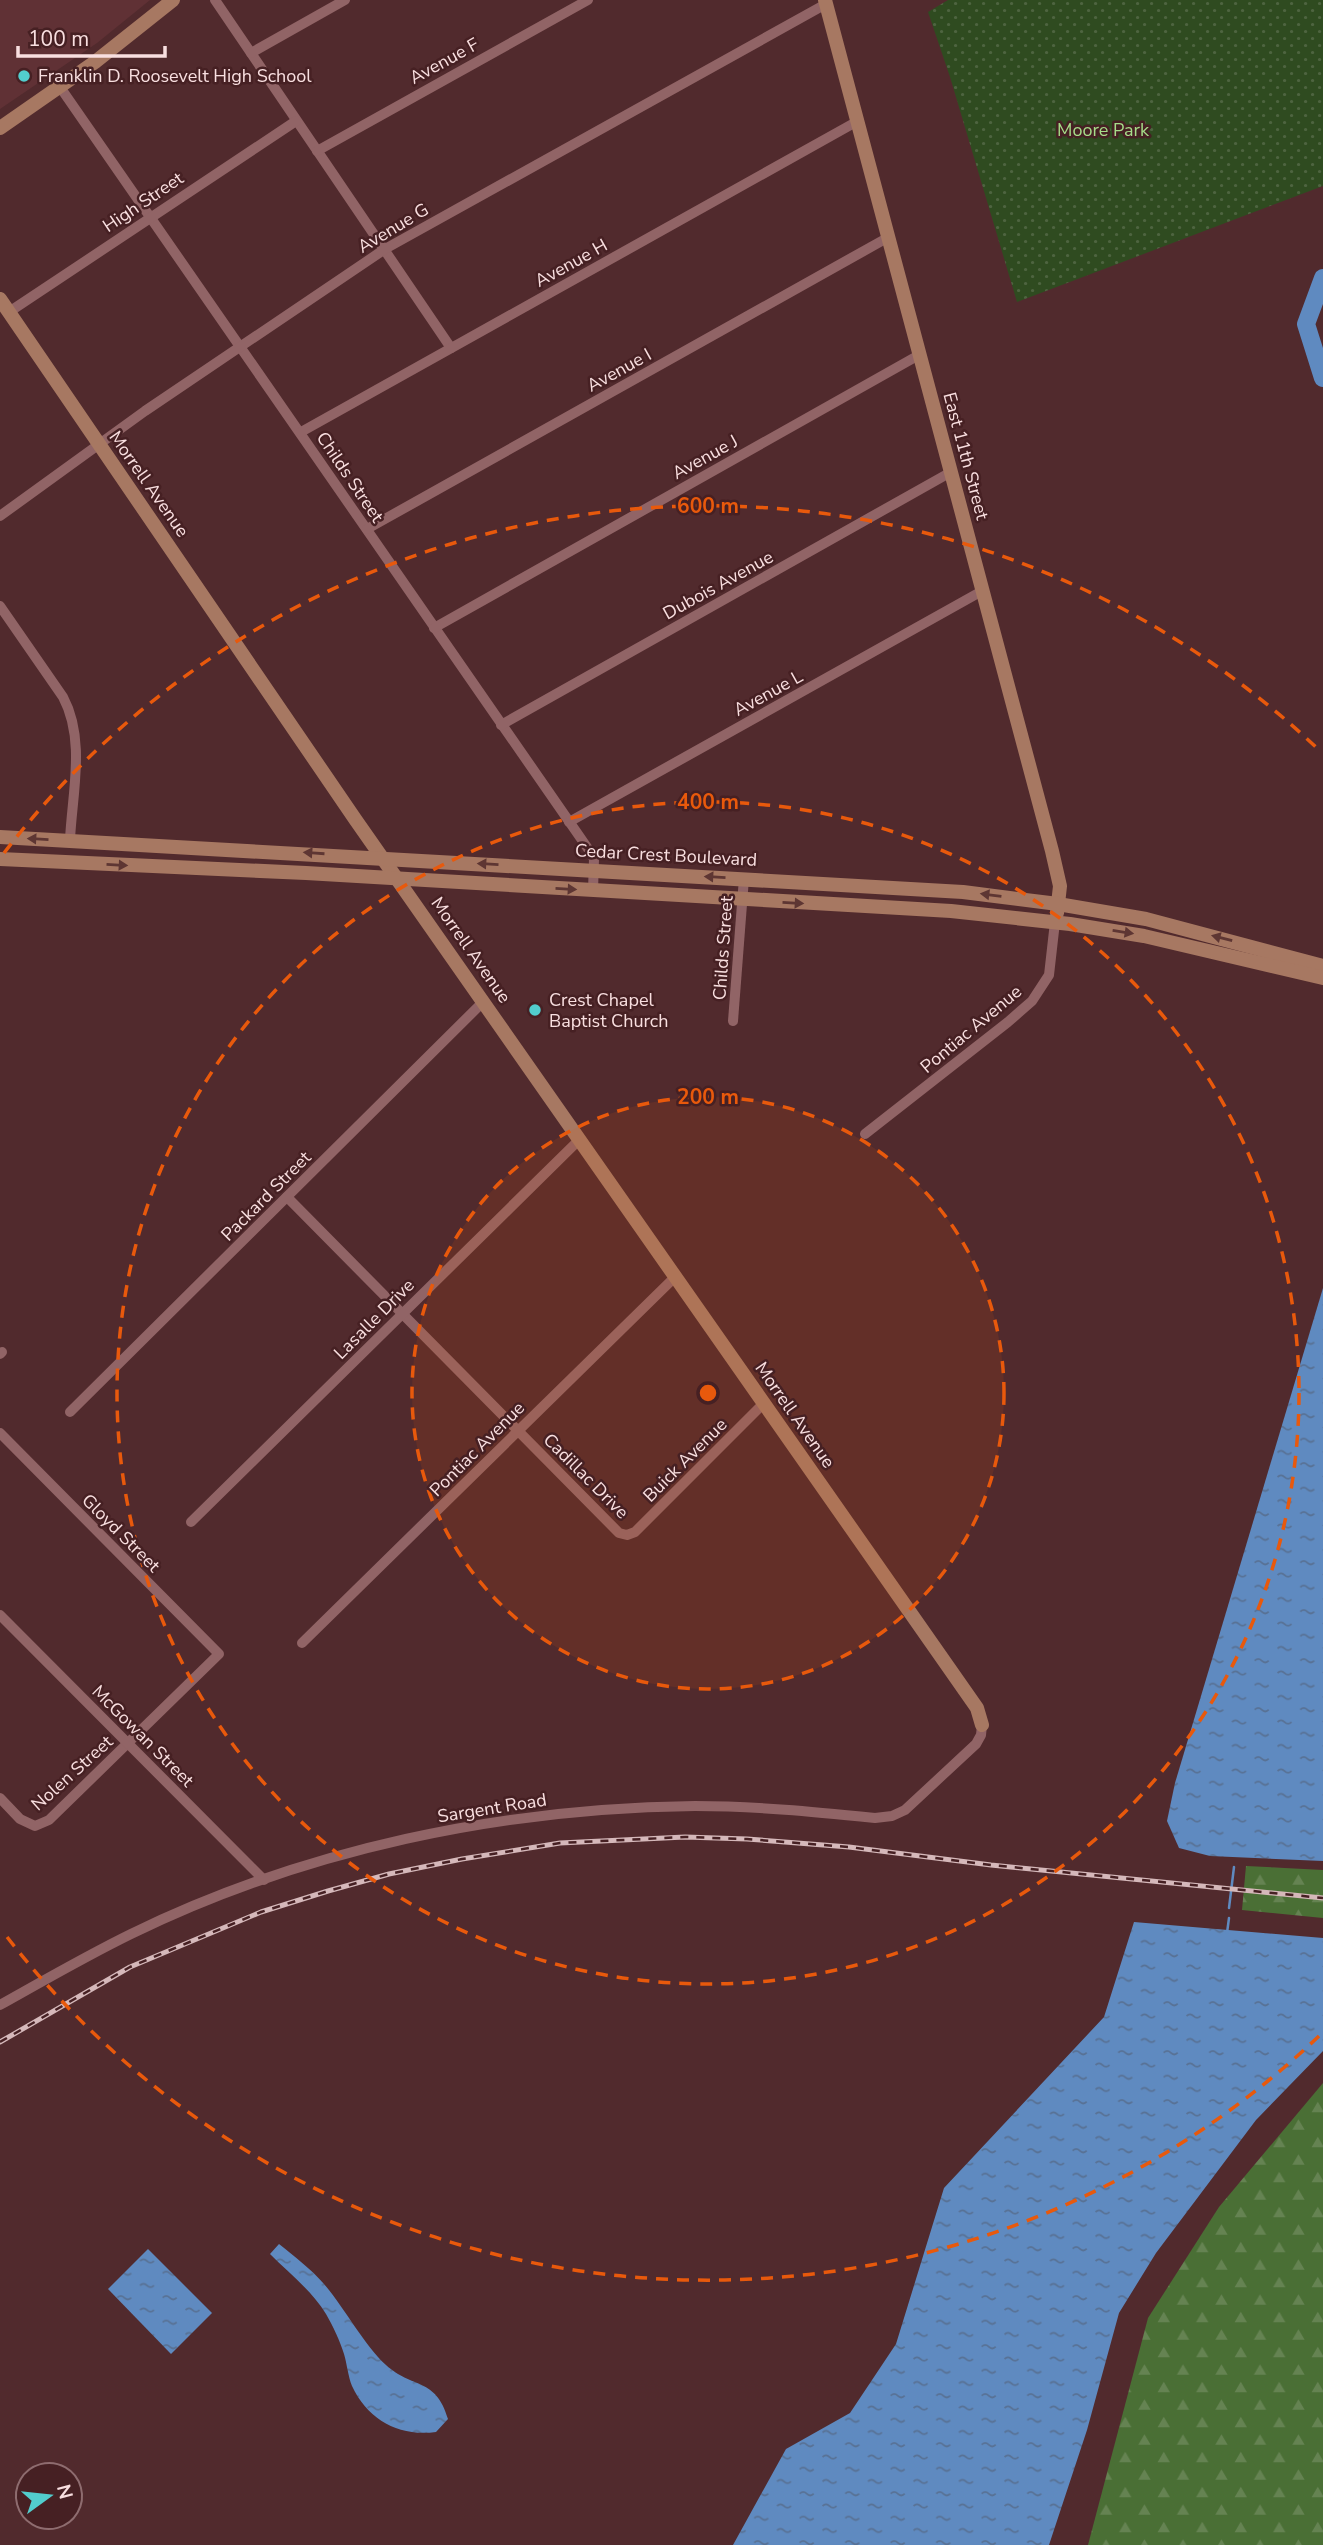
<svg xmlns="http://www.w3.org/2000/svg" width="1323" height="2545" font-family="'Nunito Sans',sans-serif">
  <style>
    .built { fill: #603135 }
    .green { fill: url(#green-dots) }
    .forest { fill: url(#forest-firs) }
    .water { fill: url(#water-ripples) }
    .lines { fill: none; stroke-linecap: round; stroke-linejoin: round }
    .stream { stroke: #5f8ac0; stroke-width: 2.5 }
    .river { stroke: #5f8ac0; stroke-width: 18 }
    .street { stroke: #916466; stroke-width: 10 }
    .secondary { stroke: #a77862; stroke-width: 14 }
    .rail-casing { stroke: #d5b8ba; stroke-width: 5 }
    .rail { stroke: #462023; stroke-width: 2.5; stroke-dasharray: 8; stroke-linecap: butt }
    .oneway { fill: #5e3633 }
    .ring { fill: none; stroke: #e8590c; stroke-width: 3.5; stroke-dasharray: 12 9 }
    .poi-dot { fill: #52cdcd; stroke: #462023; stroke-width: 2.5 }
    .labels { text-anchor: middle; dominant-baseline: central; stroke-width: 5; stroke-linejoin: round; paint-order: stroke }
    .street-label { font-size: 18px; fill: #f9dfe0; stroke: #462023 }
    .poi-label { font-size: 18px; fill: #f9dfe0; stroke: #462023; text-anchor: start }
    .park-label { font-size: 18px; fill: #a6dd89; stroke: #462023 }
    .centre { fill: #e8590c; stroke: #462023; stroke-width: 3.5 }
    .ring-label { font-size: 21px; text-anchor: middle; font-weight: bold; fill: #e8590c; stroke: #462023; stroke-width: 5; stroke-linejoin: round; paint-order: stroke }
  </style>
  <defs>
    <pattern id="green-dots" width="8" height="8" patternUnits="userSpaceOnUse" patternTransform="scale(1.75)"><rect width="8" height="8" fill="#2f4b20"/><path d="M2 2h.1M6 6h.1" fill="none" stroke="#4e6440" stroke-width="1.8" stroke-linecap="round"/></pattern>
    <pattern id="forest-firs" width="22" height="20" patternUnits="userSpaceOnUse" patternTransform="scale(1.75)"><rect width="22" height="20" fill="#4a6f35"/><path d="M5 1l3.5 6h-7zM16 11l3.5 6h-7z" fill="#658352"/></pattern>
    <pattern id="water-ripples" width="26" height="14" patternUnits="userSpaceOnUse" patternTransform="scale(1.75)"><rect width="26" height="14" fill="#5f8ac0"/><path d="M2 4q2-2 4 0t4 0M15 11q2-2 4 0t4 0" fill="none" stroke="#587194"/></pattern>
  </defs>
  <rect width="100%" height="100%" fill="#512a2d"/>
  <polygon class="built" points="0,0 150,0 97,43 0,109"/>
  <polygon class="green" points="948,0 1323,0 1323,186 1017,302 950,77 928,12"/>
  <g class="forest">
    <polygon points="1246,1866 1323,1870 1323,1918 1242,1910"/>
    <polygon points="1323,2083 1323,2545 1088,2545 1148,2318 1219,2207"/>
  </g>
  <g class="water">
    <polygon points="1323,1288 1323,1861 1210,1856 1179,1848 1167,1821 1175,1783"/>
    <polygon points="1134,1922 1323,1938 1323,2051 1256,2120 1156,2253 1119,2313 1087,2430 1049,2545 733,2545 786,2449 850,2413 896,2344 944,2188 1104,2017"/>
    <path d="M279,2244C294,2256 311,2269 324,2284C344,2307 364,2345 386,2365C412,2389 436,2377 448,2419L436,2432C399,2437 368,2420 352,2386C348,2376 347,2364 344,2354C340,2341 333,2326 326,2314C312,2291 289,2273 270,2254Z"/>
    <polygon points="148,2249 212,2313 171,2354 108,2289"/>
  </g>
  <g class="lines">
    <g class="stream">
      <polyline points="1229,1908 1234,1867"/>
      <polyline points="1227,1933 1229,1918"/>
    </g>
    <polyline class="river" points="1323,278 1306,324 1323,378"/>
    <g class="street">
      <polyline points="215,0 451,348"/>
      <polyline points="251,53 345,0"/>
      <polyline points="60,87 591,853 594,859 593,891"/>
      <polyline points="317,151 588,0"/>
      <polyline points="9,312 296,121"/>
      <polyline points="301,432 856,122"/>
      <polyline points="0,516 145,411 385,249 826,4"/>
      <polyline points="367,529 887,238"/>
      <path d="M0,606L63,697C86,740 72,794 70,840"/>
      <polyline points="434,628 919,355"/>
      <polyline points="501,725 951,472"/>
      <polyline points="569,822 982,591"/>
      <polyline points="733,1021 744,878"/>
      <polyline points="865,1134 1008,1022 1032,1001 1049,975 1055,922"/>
      <polyline points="287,1197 619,1533 627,1535 635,1532 763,1404"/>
      <polyline points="0,1354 2,1352"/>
      <polyline points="70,1412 484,1001"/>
      <polyline points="0,1433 219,1654 49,1820 35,1826 20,1819 0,1798"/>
      <polyline points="191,1522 580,1139"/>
      <polyline points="0,1615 264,1880"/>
      <polyline points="302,1643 675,1277"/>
      <path d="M0,2005C43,1981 86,1956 131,1934C305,1849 502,1808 695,1806C755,1806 815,1812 875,1818L892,1816L905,1810L976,1744L981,1735L982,1725"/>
    </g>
    <g class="secondary">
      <polyline points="825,0 1052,851 1060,886 1057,913"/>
      <polyline points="0,128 95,62 173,0"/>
      <polyline points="0,299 355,819 977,1708 982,1725"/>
      <polyline points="0,837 963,892 1058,904 1146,919 1323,966"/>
      <polyline points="0,859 306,873 951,911 1070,924 1144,936 1323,978"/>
    </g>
    <defs>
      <polyline id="rail" points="0,2042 130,1967 261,1912 328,1891 389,1874 462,1859 560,1843 685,1837 747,1839 849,1847 991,1865 1323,1898"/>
    </defs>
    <use href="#rail" class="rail-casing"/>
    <use href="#rail" class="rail"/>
  </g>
  <defs><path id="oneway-solid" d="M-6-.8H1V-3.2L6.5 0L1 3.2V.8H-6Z" transform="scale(1.75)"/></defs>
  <g class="oneway">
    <use href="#oneway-solid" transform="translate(38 839) rotate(-177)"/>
    <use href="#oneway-solid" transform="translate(314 853) rotate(-176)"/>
    <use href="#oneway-solid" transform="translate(488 864) rotate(-177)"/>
    <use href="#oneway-solid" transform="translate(117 865) rotate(3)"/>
    <use href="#oneway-solid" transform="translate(715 877) rotate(-177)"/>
    <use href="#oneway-solid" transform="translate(566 889) rotate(3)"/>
    <use href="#oneway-solid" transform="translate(991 895) rotate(-173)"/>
    <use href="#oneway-solid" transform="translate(793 903) rotate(3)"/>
    <use href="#oneway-solid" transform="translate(1123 932) rotate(9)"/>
    <use href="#oneway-solid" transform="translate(1222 938) rotate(-166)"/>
  </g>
  <circle cx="708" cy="1393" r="296" fill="#e8590c" fill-opacity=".12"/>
  <g class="ring">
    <circle cx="708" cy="1393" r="296"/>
    <circle cx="708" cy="1393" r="591"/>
    <path d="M1319 2036A887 887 0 0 1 4 1933M4 853A887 887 0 0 1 1319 750"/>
  </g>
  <g class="poi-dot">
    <circle cx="24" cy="76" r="7"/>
    <circle cx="535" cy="1010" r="7"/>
  </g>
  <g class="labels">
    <g class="street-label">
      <text transform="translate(444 61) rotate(-29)">Avenue F</text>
      <text transform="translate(143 202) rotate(-34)">High Street</text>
      <text transform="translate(393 228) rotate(-31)">Avenue G</text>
      <text transform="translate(571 263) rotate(-29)">Avenue H</text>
      <text transform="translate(619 370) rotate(-29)">Avenue I</text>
      <text transform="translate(966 456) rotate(75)">East 11th Street</text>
      <text transform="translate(705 457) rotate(-29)">Avenue J</text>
      <text transform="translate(350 477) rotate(56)">Childs Street</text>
      <text transform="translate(149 484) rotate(55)">Morrell Avenue</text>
      <text transform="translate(718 585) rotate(-29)">Dubois Avenue</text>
      <text transform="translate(768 693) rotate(-29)">Avenue L</text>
      <text transform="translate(666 855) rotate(3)">Cedar Crest Boulevard</text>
      <text transform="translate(723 948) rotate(-86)">Childs Street</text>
      <text transform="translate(471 950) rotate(55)">Morrell Avenue</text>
      <text transform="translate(971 1029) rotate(-40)">Pontiac Avenue</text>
      <text transform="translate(266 1196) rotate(-45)">Packard Street</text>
      <text transform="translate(374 1319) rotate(-45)">Lasalle Drive</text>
      <text transform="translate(795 1415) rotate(55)">Morrell Avenue</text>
      <text transform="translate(477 1449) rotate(-45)">Pontiac Avenue</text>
      <text transform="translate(685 1460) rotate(-45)">Buick Avenue</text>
      <text transform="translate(586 1476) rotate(45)">Cadillac Drive</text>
      <text transform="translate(121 1533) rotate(45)">Gloyd Street</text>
      <text transform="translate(143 1736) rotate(45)">McGowan Street</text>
      <text transform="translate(72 1773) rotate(-42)">Nolen Street</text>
      <text transform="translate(492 1808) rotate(-9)">Sargent Road</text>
    </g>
    <g class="poi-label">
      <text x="38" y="76">Franklin D. Roosevelt High School</text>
      <text x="549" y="1000">Crest Chapel<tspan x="549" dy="21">Baptist Church</tspan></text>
    </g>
    <g class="park-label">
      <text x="1103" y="130">Moore Park</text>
    </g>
  </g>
  <circle cx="708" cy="1393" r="10" class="centre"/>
  <g class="ring-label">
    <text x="708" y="513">600 m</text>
    <text x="708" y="809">400 m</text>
    <text x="708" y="1104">200 m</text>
  </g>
  <g transform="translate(49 2496) rotate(75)"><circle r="33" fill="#462023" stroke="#8e6c6f" stroke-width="2"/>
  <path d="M0-5L12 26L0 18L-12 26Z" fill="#52cdcd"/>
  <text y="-10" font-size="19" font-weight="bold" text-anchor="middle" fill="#f9dfe0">N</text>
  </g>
  <path d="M18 46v10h147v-10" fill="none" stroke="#f9dfe0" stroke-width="3.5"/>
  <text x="28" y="46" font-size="21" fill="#f9dfe0" stroke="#462023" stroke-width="5" paint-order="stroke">100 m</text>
</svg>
